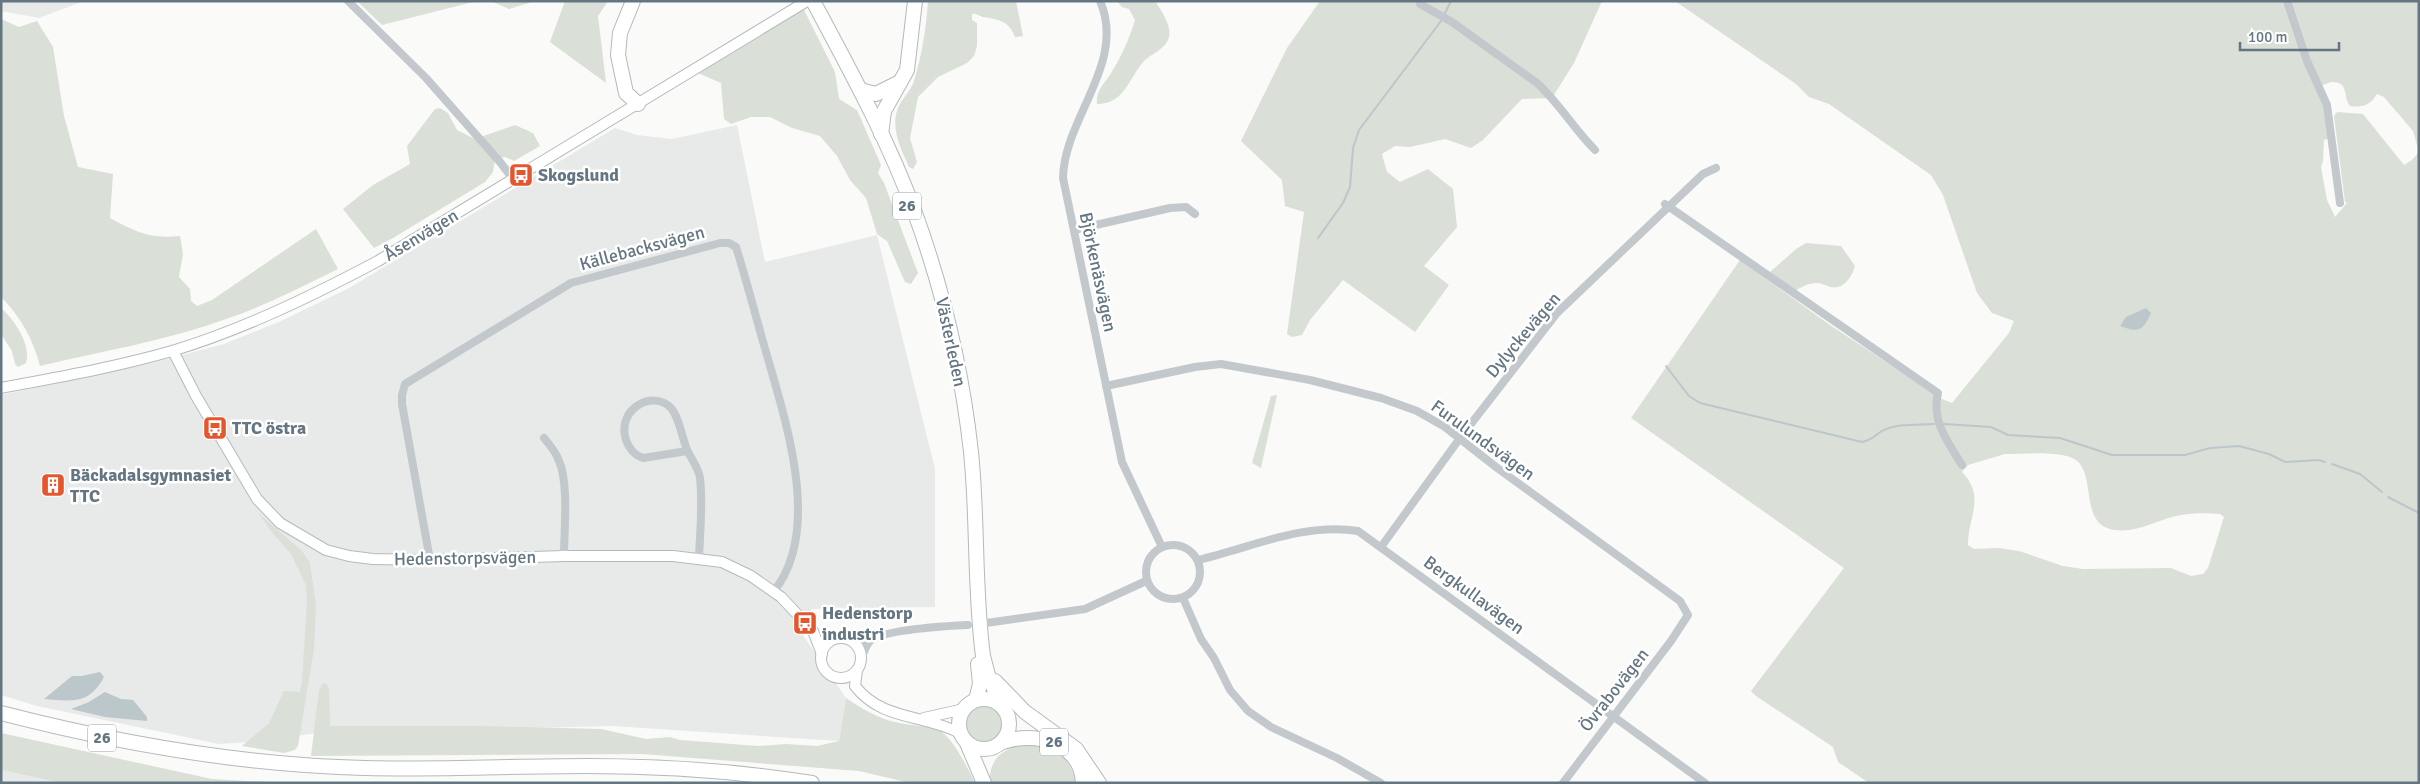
<svg xmlns="http://www.w3.org/2000/svg" width="2420" height="784" font-family="Signika,sans-serif">
  <style>
    .built { fill: #e8e9e9 }
    .green { fill: #dadfd7; fill-rule: evenodd }
    .water { fill: #bbc7cb }
    .lines { fill: none; stroke-linecap: round; stroke-linejoin: round }
    .stream { stroke: #bbc7cb; stroke-width: 2 }
    .secondary-casing { stroke: #b3babf; stroke-width: 12 }
    .highway-casing { stroke: #b4b9bd; stroke-width: 16 }
    .street { stroke: #c3c8cc; stroke-width: 8 }
    .secondary { stroke: #fff; stroke-width: 10 }
    .highway { stroke: #fff; stroke-width: 14 }
    .labels { text-anchor: middle; dominant-baseline: central; stroke-width: 5; stroke-linejoin: round; paint-order: stroke }
    .shield { fill: #fff; stroke: #939fa8; stroke-width: 1 }
    .shield-label { font-size: 16px; font-weight: bold; fill: #657683 }
    .poi-label { font-size: 18px; font-weight: bold; fill: #657683; stroke: #fff; text-anchor: start }
    .street-label { font-size: 18px; fill: #657683; stroke: #fff }
  </style>
  <rect width="100%" height="100%" fill="#fafaf8"/>
  <g class="built">
    <polygon points="1,1 84,1 39,18 1,11"/>
    <polygon points="737,125 765,262 877,235 935,469 935,607 812,609 798,628 846,698 839,741 613,726 318,733 248,742 219,744 37,706 1,695 1,395 148,364 224,344 281,321 349,288 615,128 637,135 672,139"/>
    <polygon points="1,770 62,783 1,783"/>
  </g>
  <g class="green">
    <polygon points="357,1 477,1 382,25"/>
    <polygon points="491,1 535,1 509,9"/>
    <polygon points="565,1 608,1 598,16 606,83 550,42"/>
    <path d="M928,1H1016L1023,36L1015,37C1010,21 997,19 983,17C978,16 977,13 972,14V20L977,23V46L974,56L967,63L938,77L918,97L910,138L917,162L913,169L909,167C901,149 890,128 898,108C902,98 911,91 914,81C922,55 926,29 928,1Z"/>
    <path d="M1117,1H1155C1161,10 1172,26 1169,37C1166,49 1151,54 1144,61C1134,72 1129,87 1119,96C1112,102 1105,104 1097,104C1096,88 1106,83 1113,70C1122,55 1130,37 1135,20L1129,9L1122,7Z"/>
    <polygon points="1320,1 1602,1 1574,63 1552,98 1522,99 1483,140 1471,148 1445,139 1410,147 1395,146 1382,154 1387,172 1400,182 1428,169 1453,189 1457,227 1424,266 1449,285 1415,332 1343,280 1310,320 1302,335 1292,337 1287,334 1304,212 1285,206 1282,180 1241,141 1287,48"/>
    <path d="M1675,1H2419V783H1869L1838,762L1833,747L1756,696L1751,691L1844,568L1631,418L1740,260L1830,325L1942,399L1952,403L2009,333L2014,321L1992,313L1977,293L1943,195L1931,175L1829,104L1809,97L1796,84ZM2331,82C2350,82 2342,95 2350,106C2361,108 2371,105 2377,94L2384,97L2413,131L2419,152L2412,160L2404,165L2363,114L2337,112L2334,116L2345,202L2347,203L2335,217L2327,200L2321,167L2323,162L2324,140L2331,138L2325,105L2319,93L2323,85ZM2005,454C2024,454 2052,451 2070,457C2098,466 2079,517 2107,528C2132,537 2157,519 2181,515C2194,513 2207,513 2220,514L2224,517L2208,568L2203,574L2191,576L2171,568L2083,569L2063,566L2019,551L1999,548L1974,549L1968,545C1968,516 1986,497 1962,472L1968,465Z"/>
    <polygon points="803,8 835,72 839,99 857,110 881,165 878,173 884,183 918,273 911,284 905,282 887,241 877,234 866,198 850,180 837,156 820,136 792,128 770,117 751,117 731,124 724,119 721,83 698,73"/>
    <path d="M1,19L19,27L37,21L53,47L64,116L78,167L113,174L110,218C136,232 149,239 180,236L183,254L179,277L190,289L191,301L197,306L212,300L316,229L338,269C301,287 265,306 226,319C166,341 102,351 40,366C33,339 21,317 1,297Z"/>
    <polygon points="440,108 448,113 457,130 475,139 515,125 533,133 540,146 514,161 505,157 495,159 493,172 485,182 393,238 374,248 343,209 373,185 410,164 407,146 435,109"/>
    <path d="M1806,243L1841,246L1855,266C1852,276 1844,290 1831,287C1826,286 1822,283 1816,283C1808,283 1802,287 1795,291L1769,273L1796,249Z"/>
    <path d="M1,308C14,319 32,346 26,363L18,367L15,364L12,351L1,334Z"/>
    <polygon points="1277,395 1261,468 1252,463 1271,396"/>
    <polygon points="257,512 302,551 310,563 316,605 314,648 298,746 295,750 284,753 242,746 269,723 284,691 300,692 302,681 307,602 306,585 291,554 272,532"/>
    <path d="M323,683L327,684L329,690L330,726H475L601,729L646,739L670,737L680,740L758,746L786,744L817,746L839,741L846,698C861,708 877,718 895,722C906,725 932,726 940,731C954,739 968,769 975,783H910L859,771L642,754L311,756L319,690Z"/>
    <circle cx="985" cy="724" r="21"/>
    <polygon points="1,733 212,779 284,783 62,783 1,770"/>
    <path d="M1027,744C1033,744 1042,743 1047,745C1063,752 1073,767 1076,783H990C988,758 1005,747 1027,744Z"/>
  </g>
  <g class="water">
    <path d="M2146,308L2151,313C2143,331 2139,333 2120,326L2126,317Z"/>
    <path d="M100,672L104,677C89,705 72,701 44,699L72,676H82Z"/>
    <polygon points="105,692 121,699 133,700 147,717 147,721 105,717 71,709 89,702"/>
  </g>
  <g class="lines">
    <g class="stream">
      <polyline points="1445,13 1451,1"/>
      <polyline points="1318,238 1343,203 1350,187 1353,148 1359,130 1441,21"/>
      <path d="M1666,366L1689,396L1700,403L1862,442C1872,440 1874,436 1882,431C1896,423 1918,425 1934,424"/>
      <polyline points="1944,424 1991,427 2008,435 2060,438 2112,455 2185,455 2210,448 2239,446 2269,454 2285,462 2319,460 2325,462"/>
      <polyline points="2332,464 2360,474 2382,492"/>
      <polyline points="2388,497 2419,513"/>
    </g>
    <defs>
      <g id="secondary">
        <polyline points="173,351 196,396 257,499 280,523 326,550 349,556 373,559 430,560 564,556 673,556 722,562 751,576 781,597 813,631 822,654"/>
        <path d="M1,388C59,377 116,367 172,351C244,329 312,296 378,261L807,1"/>
        <circle cx="841" cy="658" r="20"/>
        <path d="M857,670L855,686C882,721 924,714 960,733"/>
        <polyline points="924,718 964,709"/>
      </g>
      <g id="highway">
        <polyline points="633,1 620,33 618,55 626,93 638,104"/>
        <path d="M813,1C850,70 888,139 915,213C943,290 962,370 971,452C978,519 974,588 983,656L988,675L1001,705"/>
        <polyline points="860,90 876,94 898,83"/>
        <polyline points="881,134 884,111 907,70 915,1"/>
        <polyline points="995,681 1025,712 1076,749 1099,783"/>
        <circle cx="984" cy="724" r="25"/>
        <polyline points="976,700 980,684 978,664"/>
        <path d="M1,713C121,744 242,765 365,768C439,770 513,766 587,766C662,766 738,771 812,783"/>
        <path d="M1003,742C1035,731 1081,742 1083,783"/>
        <polyline points="967,743 984,783"/>
      </g>
    </defs>
    <use href="#secondary" class="secondary-casing"/>
    <use href="#highway" class="highway-casing"/>
    <g class="street">
      <polyline points="348,1 426,78 500,162 513,179"/>
      <path d="M1100,1C1127,63 1064,118 1063,178L1122,462L1162,547"/>
      <path d="M1420,1V4L1452,22L1537,83C1559,103 1574,129 1595,150"/>
      <polyline points="2287,1 2307,61 2327,105 2340,203"/>
      <path d="M1665,204L1938,393C1931,421 1948,442 1962,465"/>
      <polyline points="1074,230 1170,208 1186,207 1195,214"/>
      <polyline points="1106,386 1195,367 1221,364 1310,380 1381,398 1417,411 1445,427 1496,467 1680,601 1688,615 1671,641 1563,783"/>
      <path d="M544,438C550,445 556,452 559,461C569,483 564,531 564,556"/>
      <path d="M687,451L643,458C634,455 629,449 626,440C616,409 653,389 671,408C679,417 681,433 685,444C688,456 698,465 700,478C703,503 700,532 699,558"/>
      <circle cx="1173" cy="572" r="27"/>
      <polyline points="1381,547 1460,438 1557,313 1703,174 1716,168"/>
      <path d="M430,560L402,404V395L405,384L571,283L720,243H729L736,247L740,260C749,290 757,321 766,352C785,419 823,530 774,591"/>
      <path d="M1198,560C1250,548 1304,522 1358,531L1705,783"/>
      <polyline points="1183,598 1201,639 1214,658 1230,690 1248,711 1271,727 1337,758 1381,783"/>
      <polyline points="986,623 1085,609 1146,581"/>
      <polyline points="854,643 869,642"/>
      <path d="M861,658C864,653 866,645 870,641C885,629 948,626 968,625"/>
    </g>
    <use href="#secondary" class="secondary"/>
    <use href="#highway" class="highway"/>
  </g>
  <defs>
    <symbol id="bus-square" viewBox="-11 -11 22 22"><rect x="-9" y="-9" width="18" height="18" rx="4" fill="#e4572e" stroke="#fff"/><path d="M-5-6H5V4H4V6H2V4H-2V6H-4V4H-5ZM-3.5-4V0h7V-4ZM-3.5 1.2v1.5H-2V1.2ZM2 1.2v1.5H3.5V1.2Z" fill="#fff"/></symbol>
    <symbol id="building-square" viewBox="-11 -11 22 22"><rect x="-9" y="-9" width="18" height="18" rx="4" fill="#e4572e" stroke="#fff"/><path d="M-4-6H4V6H1V3H-1V6H-4ZM-2.5-4.3h1.7v1.8h-1.7ZM.8-4.3h1.7v1.8H.8ZM-2.5-1h1.7V.8h-1.7ZM.8-1h1.7V.8H.8Z" fill="#fff"/></symbol>
  </defs>
  <g fill-rule="evenodd">
    <use href="#bus-square" x="507" y="161" width="28" height="28"/>
    <use href="#bus-square" x="201" y="414" width="28" height="28"/>
    <use href="#building-square" x="39" y="471" width="28" height="28"/>
    <use href="#bus-square" x="791" y="609" width="28" height="28"/>
  </g>
  <g class="labels">
    <g class="shield">
      <rect x="893" y="192.5" width="28" height="27" rx="4"/>
      <rect x="88" y="724.5" width="28" height="27" rx="4"/>
      <rect x="1040" y="728.5" width="28" height="27" rx="4"/>
    </g>
    <g class="shield-label">
      <text x="907" y="206">26</text>
      <text x="102" y="738">26</text>
      <text x="1054" y="742">26</text>
    </g>
    <g class="poi-label">
      <text x="538" y="175">Skogslund</text>
      <text x="232" y="428">TTC östra</text>
      <text x="70" y="475">Bäckadalsgymnasiet<tspan x="70" dy="21">TTC</tspan></text>
      <text x="822" y="613">Hedenstorp<tspan x="822" dy="21">industri</tspan></text>
    </g>
    <g class="street-label">
      <text transform="translate(421 235) rotate(-31)">Åsenvägen</text>
      <text transform="translate(642 248) rotate(-15)">Källebacksvägen</text>
      <text transform="translate(1098 272) rotate(78)">Björkenäsvägen</text>
      <text transform="translate(1523 335) rotate(-50)">Dylyckevägen</text>
      <text transform="translate(951 342) rotate(78)">Västerleden</text>
      <text transform="translate(1483 440) rotate(36)">Furulundsvägen</text>
      <text transform="translate(465 558) rotate(-1)">Hedenstorpsvägen</text>
      <text transform="translate(1474 595) rotate(36)">Bergkullavägen</text>
      <text transform="translate(1614 690) rotate(-52)">Övrabovägen</text>
    </g>
  </g>
  <rect width="2420" height="784" fill="none" stroke="#657683" stroke-width="5"/>
  <path d="M2240 42v8h99v-8" fill="none" stroke="#657683" stroke-width="2.5"/>
  <text x="2248" y="42" font-size="15" fill="#657683" stroke="#ffffff" stroke-width="4" paint-order="stroke">100 m</text>
</svg>
